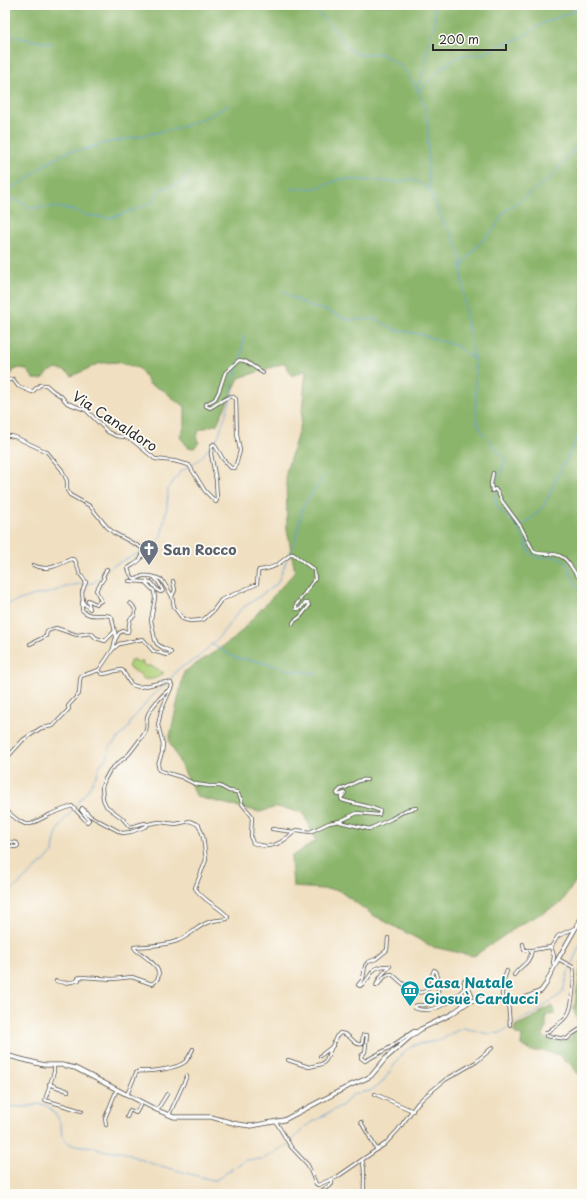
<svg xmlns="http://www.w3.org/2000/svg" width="587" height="1199" font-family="'Playpen Sans',sans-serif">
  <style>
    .green { fill: #b0d37c; stroke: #6e7f54 }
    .forest { fill: #8cb56c; stroke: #5c704c }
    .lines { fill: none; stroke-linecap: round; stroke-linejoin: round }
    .stream { stroke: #66a1d6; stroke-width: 1 }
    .street-casing { stroke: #494641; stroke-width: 4 }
    .secondary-casing { stroke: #494641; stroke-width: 5 }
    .street { stroke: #fff; stroke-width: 2.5 }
    .secondary { stroke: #fff; stroke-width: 3.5 }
    .labels { text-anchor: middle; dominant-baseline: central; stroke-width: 3.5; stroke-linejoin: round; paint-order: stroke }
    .street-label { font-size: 14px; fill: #2b2b2b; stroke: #fdfcf7 }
    .worship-label { font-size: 14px; font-weight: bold; fill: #5b616d; stroke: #fdfcf7; text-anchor: start }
    .culture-label { font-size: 14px; font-weight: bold; fill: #0d838f; stroke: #fdfcf7; text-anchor: start }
  </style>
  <rect width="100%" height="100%" fill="#fdfcf7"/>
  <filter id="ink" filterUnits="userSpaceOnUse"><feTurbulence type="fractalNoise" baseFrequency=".025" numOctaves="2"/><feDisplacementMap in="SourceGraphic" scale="8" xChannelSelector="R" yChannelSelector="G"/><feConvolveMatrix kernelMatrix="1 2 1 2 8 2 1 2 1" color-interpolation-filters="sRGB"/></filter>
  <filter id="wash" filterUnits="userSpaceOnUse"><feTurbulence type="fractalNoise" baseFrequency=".012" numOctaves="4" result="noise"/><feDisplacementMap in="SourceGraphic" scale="16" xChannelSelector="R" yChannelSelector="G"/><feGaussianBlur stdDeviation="0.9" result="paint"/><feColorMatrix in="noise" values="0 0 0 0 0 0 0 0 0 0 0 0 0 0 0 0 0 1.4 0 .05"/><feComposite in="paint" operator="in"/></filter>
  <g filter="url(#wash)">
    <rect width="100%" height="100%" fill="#f0dfc0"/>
    <path class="green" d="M134,659L139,663L141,661L143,662L142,664L148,667L149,665L164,673C157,679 150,680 141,679L143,676L128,667L131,660L133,661Z"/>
    <g class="forest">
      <path d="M5,5H582V856L579,858L582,869L580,875L561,903L521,924L474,956L433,947L373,915L338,890L293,887L291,857L316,841L303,812L277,807L260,812L197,797L169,741L184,672L234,639L295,572L287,529L286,472L301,423L306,370L292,376L285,363L239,378L217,424L199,430L197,437L199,443L194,448L188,447L180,437L185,425V406L174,400L165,391L149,384L143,373L138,368L119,362L100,363L72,376C67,371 57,367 51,371C42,376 48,380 34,379L26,369L20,368L14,370L11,375L5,377Z"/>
      <path d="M582,958V1075L576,1073L572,1064L566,1062L560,1055L544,1051H531L521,1045L522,1036L516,1034L514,1032L515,1026L538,1015L542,1010L551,1006L555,1011V1014H549L546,1016V1029L543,1035L545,1038C550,1039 567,1043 571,1038C573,1036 573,1031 573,1029L576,1027L578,1024L574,1010Z"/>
    </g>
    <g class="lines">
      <g class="stream">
        <polyline points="307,5 313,9 329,23 349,49 360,55 380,53 402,67 416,87 425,107 428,125 428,171 430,191 440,216 453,237 460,254 466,318 474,359 477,422 481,431 505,459 504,466 496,480 496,490"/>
        <polyline points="5,35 53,44"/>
        <polyline points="417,86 424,71 428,46 435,22 434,5"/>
        <polyline points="419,91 441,68 459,56 486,53 500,45 519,39 543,23 582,8"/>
        <polyline points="291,189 317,188 341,179 398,182 411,179 423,185 429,191"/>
        <polyline points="5,192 29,178 41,167 69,151 83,150 101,144 179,128 211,115 229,105"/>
        <path d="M5,199H11L23,203L29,208L56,207L77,211L84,215L110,218L148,205L152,202L161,189C175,184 184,185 191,171"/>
        <polyline points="462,267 473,250 494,229 504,212 550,178 573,151 582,135"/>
        <polyline points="283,290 289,296 314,308 326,310 348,320 376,319 396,330 419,334 457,346 473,359"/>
        <polyline points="241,359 244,334"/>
        <path d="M496,493L495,498L497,507C505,515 514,521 520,531C523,535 522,539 526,542C526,546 527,547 529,551C539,565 548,552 560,558C574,565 569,583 582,590"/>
        <polyline points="517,527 530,520 545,504 558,475 582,429"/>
        <polyline points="144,550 153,545 161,537 167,506 168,489 180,472 200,459 218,437 233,393 232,384 240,362"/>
        <polyline points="289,554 295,542 303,506 324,476"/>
        <polyline points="108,569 112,566 141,552"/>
        <polyline points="5,605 35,595 49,593 72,585 93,583 103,574"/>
        <polyline points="211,644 236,658 257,661 290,670 317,674"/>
        <polyline points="170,680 177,670 199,657 220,636 240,610 277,584 288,557"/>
        <polyline points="77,804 88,790 97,774 100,765 108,756 109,748 129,727 131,721 153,695 167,684"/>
        <path d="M5,901L13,889L53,853C54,834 60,825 72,810"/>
        <polyline points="5,1106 26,1107 40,1104 47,1106 52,1110 57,1116 61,1126 62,1136 66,1141 72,1145 94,1147 105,1151 120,1151 150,1163 212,1180 216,1180 245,1160 263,1159 289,1144 306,1126 344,1104 353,1094 370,1091 381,1084 403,1053 413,1045 442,1040 450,1034 463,1028 468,1029 488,1034 500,1033 518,1021 537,1012 545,1005 560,995 563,991 567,975 582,940"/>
      </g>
    </g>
  </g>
  <g filter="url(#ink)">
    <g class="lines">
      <defs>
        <g id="street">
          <path d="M5,384L8,380L13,379L18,386L32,392L40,385H46L53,391L61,396L67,403L86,410L108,432L116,436L125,437L132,440L155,459L174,461L189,465L205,491L216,502L217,500L216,480L211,454L212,445L214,444L223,459L231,468H235L240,451L237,434L236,399L232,396C227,396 216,405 210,408L206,406V404L215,399L219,391L225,373L239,360L245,361L263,373"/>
          <path d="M5,435L15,437L47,452L62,470L67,481V490L70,495L90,506L107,527L114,533L142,548C145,560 136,563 128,568C129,572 131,578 136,579C138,579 140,577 142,576C149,575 156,577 162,580L172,596L174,607L183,619L190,621L203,620L213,611L221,600L257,584L258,572L259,570C274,569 280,563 291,554H293L314,570L315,579L296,605V609H300L305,603H308L309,606L300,617L294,621L293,624"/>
          <path d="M493,473L491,484L492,491L495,489L498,493L502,501L521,527L534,552C543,556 553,551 562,557C571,562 573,574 582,580"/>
          <path d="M33,565C47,572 58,565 71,559L75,560L80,574L86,582L82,592L83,602"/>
          <path d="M107,569L103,576L104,578L96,590L101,601L96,604L88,600L90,609L82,602V610C90,619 99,613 110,616L112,618L116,637"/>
          <polyline points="129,581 147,582"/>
          <polyline points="172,596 175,590 173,581"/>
          <path d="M130,603C135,607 136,610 134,616L130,619L128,632L123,631L119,633L115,640L113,649L99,670L102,674C109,674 115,670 122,670C126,674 127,680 131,684C140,692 159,679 171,683L172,686L161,711L158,725L163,744L162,753L158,765L159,770L164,772L181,777L195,784L209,786H220L229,791L237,792L241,799L242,804L252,816L251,838L253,843C270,850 281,844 294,832L272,829"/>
          <polyline points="30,644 46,636 47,631 56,628 77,635 91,633 96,638 105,641 114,632"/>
          <polyline points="113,649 119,644 143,639 153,651 167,655 171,653 170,651 163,648 157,644 155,640 151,620 155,598 154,591 146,583 151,582 158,591 161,592 163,591 159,583 154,577"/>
          <polyline points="5,760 23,740 41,728 53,726 69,709 68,706 79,694 80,680 81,676 99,670"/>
          <path d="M5,810L19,821L25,824H31L51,814L72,806L87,822L89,820L81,810L82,808L90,816L122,833L131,832L147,826V824L145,823L130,827L122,818L106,806L103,799L102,787L105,779L110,770L129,754L145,733C148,728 146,723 147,717C149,709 163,694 170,689"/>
          <polyline points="340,822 369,829 391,819 406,810 416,808"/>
          <path d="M294,831L297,830L310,832L329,823L340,821L357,813L379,815L380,811C367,805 354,804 342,800L341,798L345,793L338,795L337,793L341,789C350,788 357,778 367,780"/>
          <path d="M5,837C8,843 11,842 17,843L18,846L15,847L5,845"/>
          <path d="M388,938L387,950L376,959L368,962L365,966L363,979L358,985L360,986C368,981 368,977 373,971C376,967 384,966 388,966H390C383,974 380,975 376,986C382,983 383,974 392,974C401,982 421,1004 430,985C433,981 431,975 434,970L436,971C441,983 440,1001 425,1005C421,1006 419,1004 415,1006V1008C431,1015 451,1002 462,991L464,989V981L466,980L472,995L463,1003L462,1007"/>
          <polyline points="523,944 524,950 531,950"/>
          <polyline points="551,947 554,956 553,963 555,965"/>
          <path d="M558,959L573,967C575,976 573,1006 568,1014C563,1022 553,1028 546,1033V1036L567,1039L571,1035L582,1028"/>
          <path d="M514,975C521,964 529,966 532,950L551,947L558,936L575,928"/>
          <path d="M56,981C64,984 71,983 79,980L78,978L81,977L113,979L132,977L152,984C171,972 145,957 136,950L134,947C149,946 163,946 177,941C189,937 197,926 209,922C215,920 222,920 227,919L228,917C218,905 205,903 195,888L206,860L203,836L199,825L190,821L176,824L159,822L148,824"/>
          <polyline points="502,1001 502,984 507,971"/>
          <polyline points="508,1002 510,1025"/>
          <polyline points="320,1056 333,1046"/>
          <path d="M288,1060L309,1067L322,1064L326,1060L336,1037L340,1033C353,1034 352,1046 362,1044L363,1035H367L365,1052L361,1056V1058L365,1061L389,1048L414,1031L417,1032"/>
          <polyline points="54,1066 54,1072 45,1100 82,1111"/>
          <polyline points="49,1084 68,1091"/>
          <polyline points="375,1094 413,1111"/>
          <path d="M127,1095L136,1073L139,1071C150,1072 176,1069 185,1062C188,1059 191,1053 193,1049"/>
          <polyline points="157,1110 167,1094"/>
          <polyline points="169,1115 187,1076"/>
          <polyline points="127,1117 130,1110 136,1113 142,1102"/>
          <polyline points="276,1122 291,1147 308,1165 316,1184 318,1185 337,1177 385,1144 398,1130 417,1104 424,1097 445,1080 476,1062 493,1047"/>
          <polyline points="361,1122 377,1150"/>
          <polyline points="106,1125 105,1118 117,1089"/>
          <path d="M362,1160C366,1170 363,1183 364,1194"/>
          <polyline points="317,1194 332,1184 332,1180"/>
        </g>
        <polyline id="secondary" points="5,1055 44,1065 62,1065 75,1068 157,1110 174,1117 211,1117 237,1124 251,1126 284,1120 353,1084 363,1080 371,1076 386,1058 410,1037 421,1029 450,1015 470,1001 482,999 512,1002 525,998 541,991 546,984 558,959 582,917"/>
      </defs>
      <use href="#street" class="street-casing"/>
      <use href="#secondary" class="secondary-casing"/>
      <use href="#street" class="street"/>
      <use href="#secondary" class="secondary"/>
    </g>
  </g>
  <defs>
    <symbol id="church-pin" viewBox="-11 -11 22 30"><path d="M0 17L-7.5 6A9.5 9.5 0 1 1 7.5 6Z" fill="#6b7280" stroke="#fdfcf7"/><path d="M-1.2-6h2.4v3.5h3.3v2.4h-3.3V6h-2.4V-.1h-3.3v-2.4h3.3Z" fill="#fff"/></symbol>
    <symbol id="museum-pin" viewBox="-11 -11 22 30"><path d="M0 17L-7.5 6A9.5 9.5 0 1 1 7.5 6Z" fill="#0f9aa8" stroke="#fdfcf7"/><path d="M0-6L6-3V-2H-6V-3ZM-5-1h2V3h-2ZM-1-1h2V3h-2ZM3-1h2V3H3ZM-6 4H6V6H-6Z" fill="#fff"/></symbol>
  </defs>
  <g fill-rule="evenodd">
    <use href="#church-pin" x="138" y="538" width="22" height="30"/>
    <use href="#museum-pin" x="399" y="979" width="22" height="30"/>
  </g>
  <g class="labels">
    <g class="street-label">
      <text transform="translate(115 421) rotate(33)">Via Canaldoro</text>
    </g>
    <g class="worship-label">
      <text x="163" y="549">San Rocco</text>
    </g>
    <g class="culture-label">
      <text x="424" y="982">Casa Natale<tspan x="424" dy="16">Giosuè Carducci</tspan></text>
    </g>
  </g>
  <rect width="587" height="1199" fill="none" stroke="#fdfcf7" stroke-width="20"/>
  <path d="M433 44v6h73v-6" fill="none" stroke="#2b2b2b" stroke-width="2"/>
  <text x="439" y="44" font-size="12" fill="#2b2b2b" stroke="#fdfcf7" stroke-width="3" paint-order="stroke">200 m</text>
</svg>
